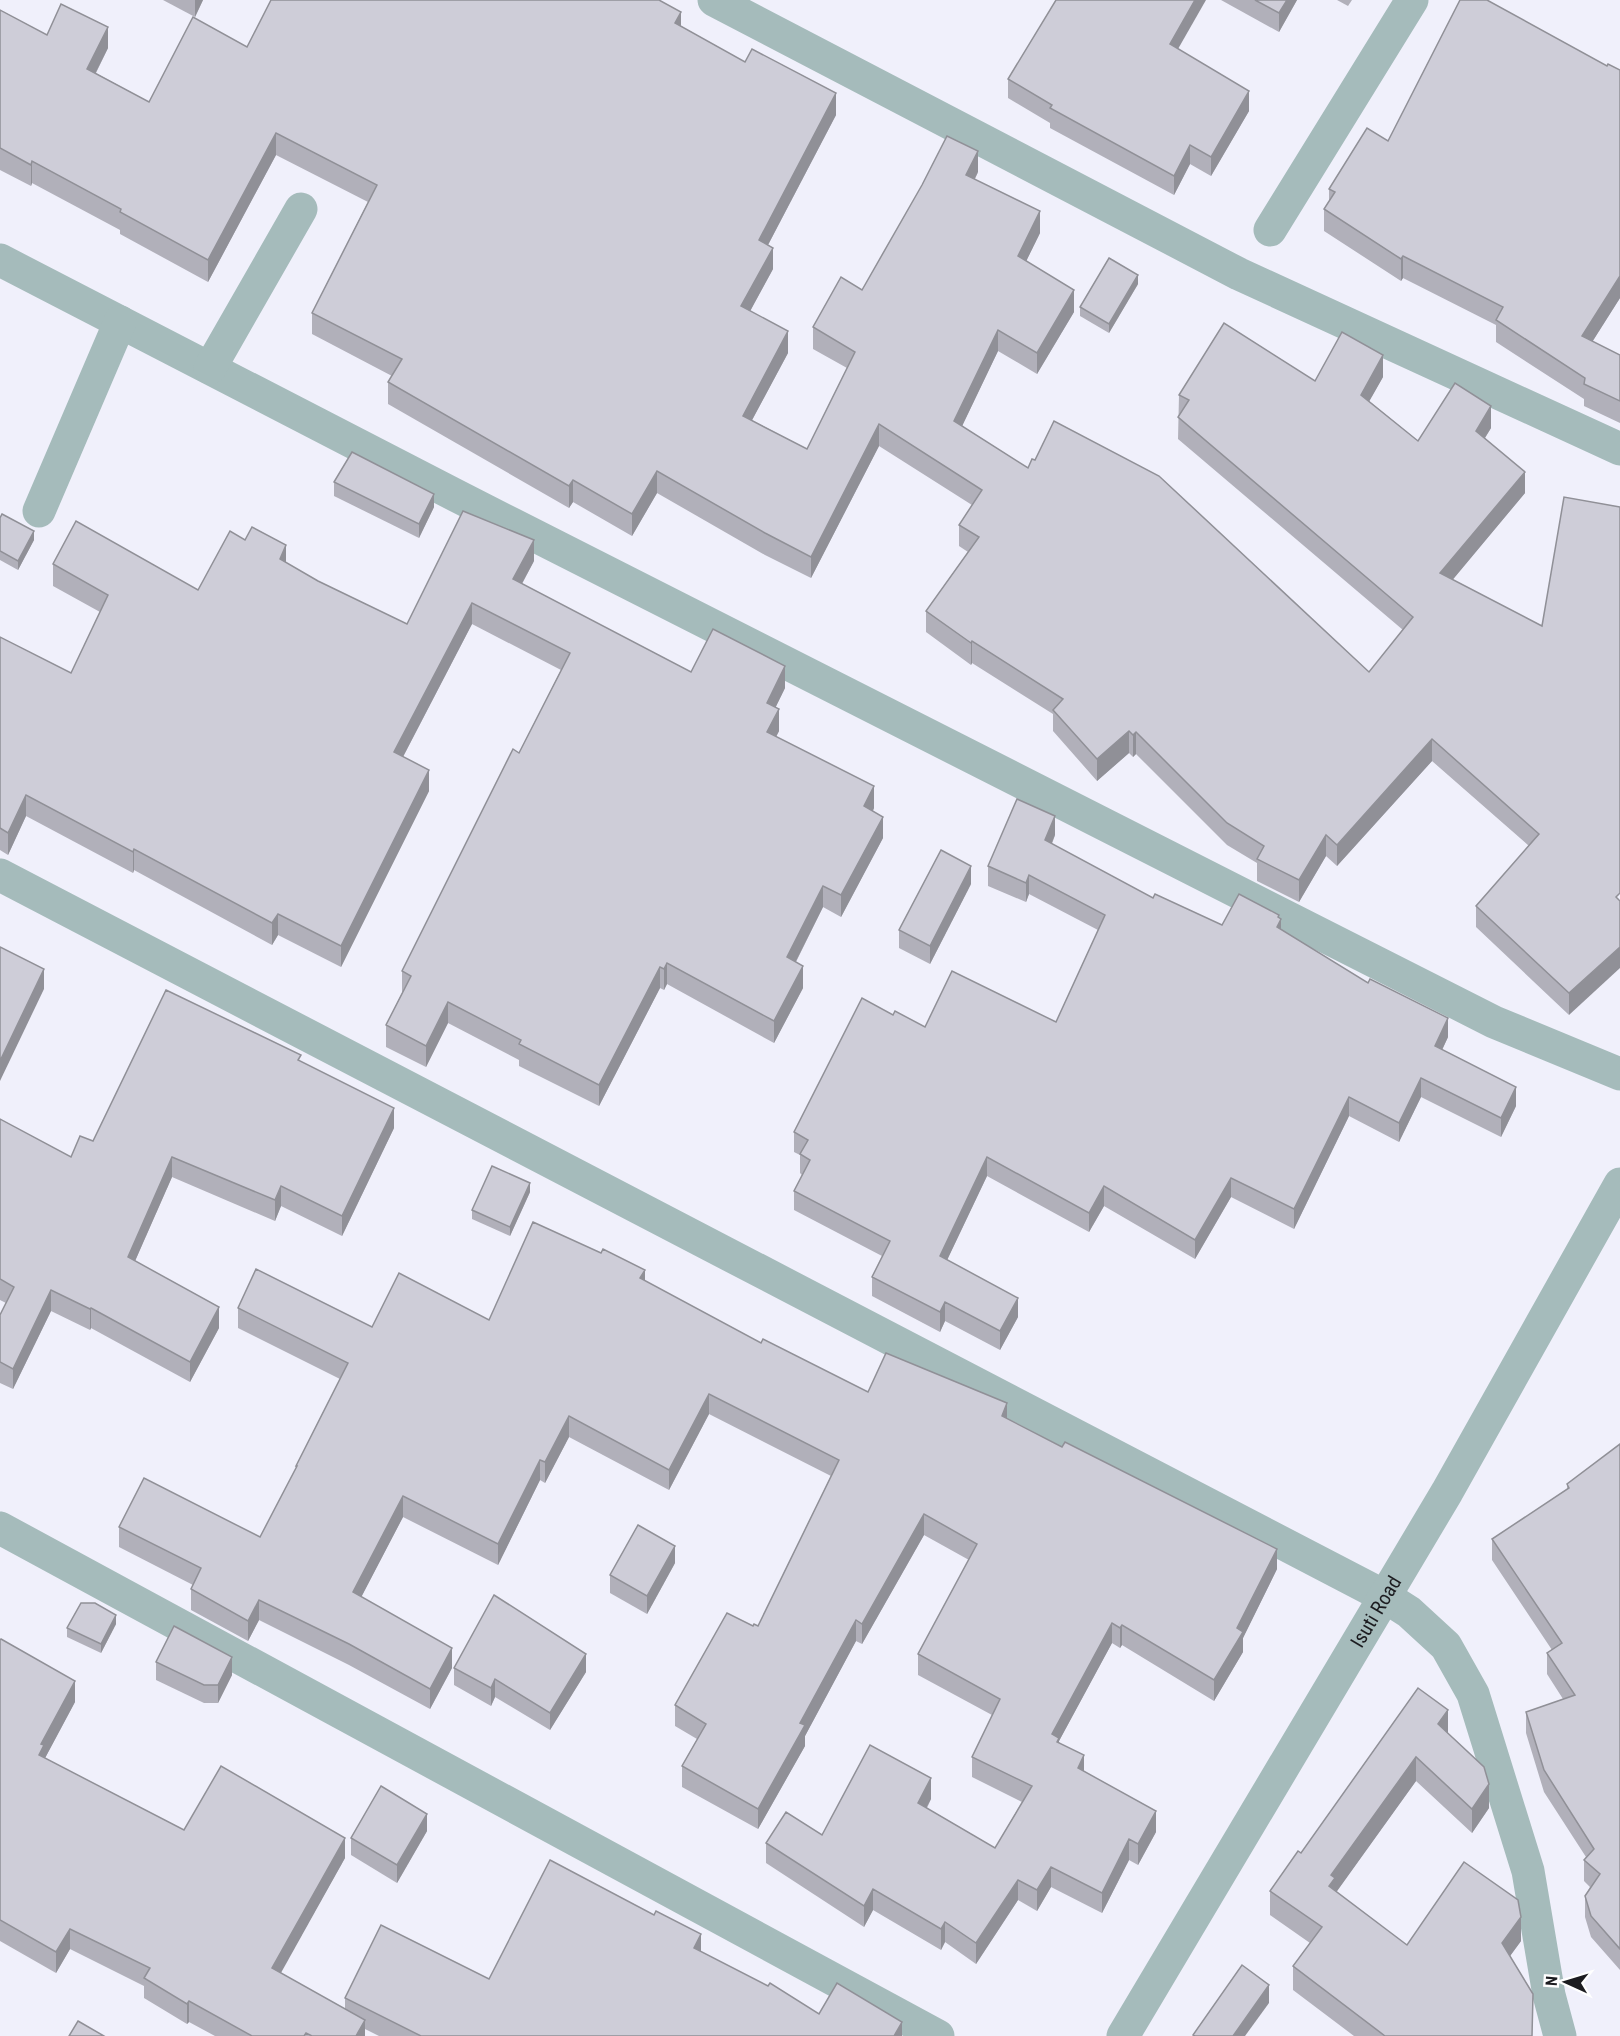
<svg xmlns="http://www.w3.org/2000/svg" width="1620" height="2036" font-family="'Roboto Condensed',sans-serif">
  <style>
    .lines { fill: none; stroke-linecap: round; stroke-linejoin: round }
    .minor { stroke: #a5bbbb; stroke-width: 33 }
    .wall { fill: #b1b0ba }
    .shaded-wall { fill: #909097 }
    .building { fill: #cecdd8; stroke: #909097; stroke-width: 1.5 }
    .labels { text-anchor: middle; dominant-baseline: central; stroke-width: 4.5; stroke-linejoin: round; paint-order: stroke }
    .street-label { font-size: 20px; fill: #1c1c20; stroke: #fff }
  </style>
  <rect width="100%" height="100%" fill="#f0f0fb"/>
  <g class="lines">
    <g class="minor">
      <polyline points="714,0 1239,274 1620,449"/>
      <polyline points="1270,230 1412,0"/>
      <polyline points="0,260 455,495 1494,1022 1620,1074"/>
      <polyline points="210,368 301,209"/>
      <polyline points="39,511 120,322"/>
      <polyline points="0,875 1384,1596 1409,1612 1446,1646 1473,1694 1528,1871 1549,1995 1560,2036"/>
      <polyline points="0,1528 938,2036"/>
      <path id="s1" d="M1123,2036L1447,1492L1620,1184"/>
    </g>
  </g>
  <g class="wall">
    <polygon points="163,0 203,0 195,17"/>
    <polygon points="1221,0 1297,0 1279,32"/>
    <polygon points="1337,0 1352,0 1348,6"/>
    <polygon points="0,10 47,35 108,48 96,73 149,102 247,47 681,26 836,115 768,245 773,269 750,311 788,353 752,420 807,449 847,368 813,349 813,327 862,290 978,172 975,179 1040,233 1026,261 1074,312 1037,374 998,351 962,426 1028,468 1369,672 1403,630 1178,439 1179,395 1315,381 1383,377 1369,401 1418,441 1491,428 1485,438 1525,493 1452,580 1542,626 1620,507 1569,1015 1476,927 1476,906 1529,846 1432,761 1337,866 1326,856 1299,902 1257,881 1257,863 1227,845 1136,754 1133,757 1129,753 1097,781 1053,731 1053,714 972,663 971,665 926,632 926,611 968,552 959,546 959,525 972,505 879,446 811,578 765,555 657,493 632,536 573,502 569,508 388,404 388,382 392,376 312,334 312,313 368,202 276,155 208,282 120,234 120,230 32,183 31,186 0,170"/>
    <polygon points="1178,49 1249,111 1211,176 1190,164 1174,195 1050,128 1050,123 1008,98 1008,79"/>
    <polygon points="1329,189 1620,298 1592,342 1620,355 1620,423 1584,406 1584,399 1496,342 1496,325 1403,278 1401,281 1324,231 1324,209 1329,201"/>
    <polygon points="1138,284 1109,333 1080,316 1080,307"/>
    <polygon points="334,482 434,507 419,538 334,496"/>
    <polygon points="0,518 34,540 18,570 0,560"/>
    <polygon points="534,561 522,584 691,672 785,688 775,708 779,731 776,737 874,808 873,811 883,838 841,917 823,907 796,962 803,988 774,1043 667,984 664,990 660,988 599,1106 519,1066 519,1060 448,1023 426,1067 386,1047 386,1025 402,993 402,971 519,753 561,670 472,624 403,757 429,791 341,967 278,935 272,945 134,870 133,873 26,816 8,855 0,850 0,637 71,673 100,612 53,586 53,564 198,590 286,563 318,581 407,624"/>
    <polygon points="1055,835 1052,844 1153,898 1222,925 1279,918 1281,929 1448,1037 1442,1050 1516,1106 1501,1137 1421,1097 1399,1142 1349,1116 1294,1229 1231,1197 1195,1259 1104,1206 1089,1232 987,1176 947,1260 1018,1317 1000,1350 945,1321 940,1332 872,1296 872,1277 882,1256 794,1210 794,1191 802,1175 800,1173 800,1155 794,1152 794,1132 893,1015 925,1027 1056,1022 1098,930 1029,894 1026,902 988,886 988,866"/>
    <polygon points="971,884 930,964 899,948 899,930"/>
    <polygon points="301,1062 394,1128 342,1236 281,1206 275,1221 172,1177 135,1261 219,1328 190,1382 91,1328 90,1330 51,1311 13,1389 0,1383 0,1315 6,1303 0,1300 0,1119 71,1157 93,1141"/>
    <polygon points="530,1192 510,1236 472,1219 472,1210"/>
    <polygon points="645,1281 761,1343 868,1392 1007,1418 1277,1569 1243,1638 1243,1652 1214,1701 1122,1645 1120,1648 1112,1643 1059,1741 1059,1742 1084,1772 1156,1832 1138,1865 1129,1860 1102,1913 1051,1887 1037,1911 1018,1900 976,1964 945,1942 941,1950 873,1910 864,1927 766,1863 766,1843 822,1835 931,1799 927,1808 995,1848 1022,1802 972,1777 972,1757 992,1715 918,1675 918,1654 969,1560 924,1535 862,1644 856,1641 805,1736 805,1746 758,1829 682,1787 682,1766 697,1739 675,1726 675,1705 753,1626 758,1626 831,1476 709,1414 669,1490 569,1437 545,1483 540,1480 498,1565 403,1517 361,1597 452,1668 430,1709 349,1665 259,1620 248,1641 191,1610 191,1589 193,1585 119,1547 119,1527 260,1537 296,1470 296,1466 340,1379 238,1328 238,1308 372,1327 489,1320"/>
    <polygon points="1620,1444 1620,1970 1591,1937 1585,1917 1585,1896 1590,1887 1584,1881 1584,1860 1586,1857 1544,1792 1526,1733 1526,1712 1563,1699 1547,1674 1547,1653 1552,1650 1492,1560 1492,1539 1567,1489 1567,1484"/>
    <polygon points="675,1563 647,1614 610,1593 610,1575"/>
    <polygon points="116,1624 101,1653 67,1637 67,1628"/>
    <polygon points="0,1640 75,1702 45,1758 184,1830 345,1858 280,1973 345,2009 345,1998 489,1979 701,1952 819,2014 902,2036 379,2036 365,2029 365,2036 215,2036 189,2022 187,2024 144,1998 144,1986 70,1949 56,1973 0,1941"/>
    <polygon points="156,1662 232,1675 218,1703 204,1703 156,1680"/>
    <polygon points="454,1668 586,1672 550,1730 495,1697 491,1706 454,1685"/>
    <polygon points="1418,1688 1448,1734 1489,1808 1472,1833 1416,1781 1336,1892 1407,1945 1521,1941 1510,1956 1533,1994 1532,2036 1354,2036 1293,1990 1293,1966 1310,1943 1270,1915 1270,1891 1301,1853"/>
    <polygon points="427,1831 397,1883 351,1855 351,1838"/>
  </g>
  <g class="shaded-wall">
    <polygon points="195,0 203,0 195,17"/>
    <polygon points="1195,0 1206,0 1170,63 1170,44"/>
    <polygon points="1287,0 1297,0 1279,32 1279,13"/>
    <polygon points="681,12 681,33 675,23"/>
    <polygon points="108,27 108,48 87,90 87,69"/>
    <polygon points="1249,91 1249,111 1211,176 1211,157"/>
    <polygon points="836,93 836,115 759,262 759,240"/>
    <polygon points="276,133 276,155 208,282 208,260"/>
    <polygon points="1190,145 1190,164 1174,195 1174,176"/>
    <polygon points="978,151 978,172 966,196 966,175"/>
    <polygon points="32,161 32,183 31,186 31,165"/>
    <polygon points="1040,211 1040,233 1018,278 1018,256"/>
    <polygon points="773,248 773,269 741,328 741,306"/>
    <polygon points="1403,256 1403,278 1401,281 1401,259"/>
    <polygon points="1138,275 1138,284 1109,333 1109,324"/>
    <polygon points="1620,276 1620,298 1582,358 1582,336"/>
    <polygon points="1074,290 1074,312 1037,374 1037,353"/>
    <polygon points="998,330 998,351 954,443 954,421"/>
    <polygon points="788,331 788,353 743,437 743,416"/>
    <polygon points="1383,355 1383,377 1361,416 1361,395"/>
    <polygon points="1491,406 1491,428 1476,452 1476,431"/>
    <polygon points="879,424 879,446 811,578 811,557"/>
    <polygon points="657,471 657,493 632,536 632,514"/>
    <polygon points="1525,472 1525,493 1440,595 1440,573"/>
    <polygon points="573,480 573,502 569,508 569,486"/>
    <polygon points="434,494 434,507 419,538 419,524"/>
    <polygon points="34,531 34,540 18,570 18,561"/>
    <polygon points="534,540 534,561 513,600 513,579"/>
    <polygon points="286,545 286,567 280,559"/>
    <polygon points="472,603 472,624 394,774 394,752"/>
    <polygon points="972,641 972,663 971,665 971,643"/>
    <polygon points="785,666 785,688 767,725 767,703"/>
    <polygon points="779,709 779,731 767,754 767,732"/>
    <polygon points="1129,731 1129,753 1097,781 1097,759"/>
    <polygon points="1136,732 1136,754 1133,757 1133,735"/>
    <polygon points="1432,739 1432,761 1337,866 1337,845"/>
    <polygon points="429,770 429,791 341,967 341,946"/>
    <polygon points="874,786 874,808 864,828 864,806"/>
    <polygon points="26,795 26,816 8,855 8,833"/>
    <polygon points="1055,816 1055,835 1045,859 1045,840"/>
    <polygon points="883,817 883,838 841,917 841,895"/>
    <polygon points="1326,835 1326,856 1299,902 1299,880"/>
    <polygon points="134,849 134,870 133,873 133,852"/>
    <polygon points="971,866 971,884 930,964 930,946"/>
    <polygon points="1029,875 1029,894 1026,902 1026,883"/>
    <polygon points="823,886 823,907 787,979 787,957"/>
    <polygon points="278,914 278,935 272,945 272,923"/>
    <polygon points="1279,915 1279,923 1281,919 1281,939 1277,946 1278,917"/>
    <polygon points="1620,947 1620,968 1569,1015 1569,993"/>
    <polygon points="667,963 667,984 664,990 664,969"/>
    <polygon points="803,966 803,988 774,1043 774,1021"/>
    <polygon points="660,967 660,988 599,1106 599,1085"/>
    <polygon points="44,969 44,989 0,1081 0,1061"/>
    <polygon points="448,1002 448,1023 426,1067 426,1046"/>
    <polygon points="1448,1018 1448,1037 1435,1065 1435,1046"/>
    <polygon points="1421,1078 1421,1097 1399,1142 1399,1123"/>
    <polygon points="1516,1087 1516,1106 1501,1137 1501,1118"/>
    <polygon points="1349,1097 1349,1116 1294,1229 1294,1209"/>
    <polygon points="394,1108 394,1128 342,1236 342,1216"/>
    <polygon points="172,1157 172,1177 128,1277 128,1257"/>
    <polygon points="987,1157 987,1176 940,1275 940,1256"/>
    <polygon points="1231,1178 1231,1197 1195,1259 1195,1240"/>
    <polygon points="530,1183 530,1192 510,1236 510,1227"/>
    <polygon points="281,1186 281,1206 275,1221 275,1200"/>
    <polygon points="1104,1186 1104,1206 1089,1232 1089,1213"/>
    <polygon points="645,1270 645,1291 640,1278"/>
    <polygon points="51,1290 51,1311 13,1389 13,1369"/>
    <polygon points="1018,1298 1018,1317 1000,1350 1000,1331"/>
    <polygon points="945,1302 945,1321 940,1332 940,1312"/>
    <polygon points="219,1307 219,1328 190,1382 190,1362"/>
    <polygon points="91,1308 91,1328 90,1330 90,1309"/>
    <polygon points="709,1394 709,1414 669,1490 669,1470"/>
    <polygon points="1007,1403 1007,1423 1002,1416"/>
    <polygon points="569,1416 569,1437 545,1483 545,1462"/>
    <polygon points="540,1460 540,1480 498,1565 498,1544"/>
    <polygon points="403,1496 403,1517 353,1613 353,1592"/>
    <polygon points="924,1514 924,1535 862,1644 862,1624"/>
    <polygon points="675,1546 675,1563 647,1614 647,1596"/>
    <polygon points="1277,1549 1277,1569 1243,1638 1243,1652 1214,1701 1214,1680 1237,1628"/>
    <polygon points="259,1600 259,1620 248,1641 248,1621"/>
    <polygon points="116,1615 116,1624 101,1653 101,1644"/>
    <polygon points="856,1620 856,1641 805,1736 805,1746 758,1829 758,1809 800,1723"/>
    <polygon points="1112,1623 1112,1643 1059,1741 1059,1759 1052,1734"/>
    <polygon points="1122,1625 1122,1645 1120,1648 1120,1628"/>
    <polygon points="452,1648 452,1668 430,1709 430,1689"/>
    <polygon points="586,1654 586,1672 550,1730 550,1713"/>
    <polygon points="232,1657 232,1675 218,1703 218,1685"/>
    <polygon points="495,1679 495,1697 491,1706 491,1688"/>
    <polygon points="75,1681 75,1702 44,1760 39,1755 41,1744"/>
    <polygon points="1448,1710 1448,1734 1438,1724"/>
    <polygon points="1084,1755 1084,1776 1078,1768"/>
    <polygon points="1416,1757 1416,1781 1335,1894 1329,1886 1331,1875"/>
    <polygon points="931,1778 931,1799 918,1823 918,1803"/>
    <polygon points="1489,1784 1489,1808 1472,1833 1472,1809"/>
    <polygon points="1156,1811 1156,1832 1138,1865 1138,1844"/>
    <polygon points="427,1814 427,1831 397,1883 397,1865"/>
    <polygon points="345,1838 345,1858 272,1989 272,1968"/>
    <polygon points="1129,1839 1129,1860 1102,1913 1102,1893"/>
    <polygon points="1051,1867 1051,1887 1037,1911 1037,1890"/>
    <polygon points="1018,1880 1018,1900 976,1964 976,1943"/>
    <polygon points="873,1889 873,1910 864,1927 864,1906"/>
    <polygon points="1521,1917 1521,1941 1502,1967 1502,1943"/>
    <polygon points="945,1922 945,1942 941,1950 941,1929"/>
    <polygon points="70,1929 70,1949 56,1973 56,1952"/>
    <polygon points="701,1934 701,1955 694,1948"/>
    <polygon points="1269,1985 1269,2003 1245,2036 1233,2036"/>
    <polygon points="189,2001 189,2022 187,2024 187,2004"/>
    <polygon points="365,2020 365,2036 356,2036"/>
    <polygon points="902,2022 902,2036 894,2036"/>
  </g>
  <g class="building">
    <polygon points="271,0 659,0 681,12 675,23 745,62 752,49 836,93 759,240 773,248 741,306 788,331 743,416 807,449 855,352 813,327 841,277 862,290 922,185 947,136 978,151 966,175 1040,211 1018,256 1074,290 1037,353 998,330 954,421 1028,468 1032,459 1035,460 1054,421 1159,476 1369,672 1413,617 1178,417 1189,400 1179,395 1224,323 1315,381 1342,332 1383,355 1361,395 1418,441 1455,383 1491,406 1476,431 1525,472 1440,573 1542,626 1564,497 1620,507 1620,893 1616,897 1620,901 1620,947 1569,993 1476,906 1539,834 1432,739 1337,845 1326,835 1299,880 1257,859 1264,846 1227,823 1136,732 1133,735 1129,731 1097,759 1053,710 1063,699 972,641 971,643 926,611 979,537 959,525 982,490 879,424 811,557 765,533 657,471 632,514 573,480 569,486 388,382 402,359 312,313 377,185 276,133 208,260 120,212 121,209 32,161 31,165 0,148 0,10 47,35 61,4 108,27 87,69 149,102 193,17 247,47"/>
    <polygon points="1056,0 1195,0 1170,44 1249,91 1211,157 1190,145 1174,176 1050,108 1052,105 1008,79"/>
    <polygon points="1255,0 1287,0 1279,13"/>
    <polygon points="1460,0 1487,0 1607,66 1608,64 1620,70 1620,276 1582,336 1620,355 1620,401 1584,384 1585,378 1496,320 1503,307 1403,256 1401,259 1324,209 1335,192 1329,189 1367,128 1388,141"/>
    <polygon points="1109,258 1138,275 1109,324 1080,307"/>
    <polygon points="352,452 434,494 419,524 334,482"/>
    <polygon points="463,511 534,540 513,579 691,672 713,629 785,666 767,703 779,709 767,732 874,786 864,806 883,817 841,895 823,886 787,957 803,966 774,1021 667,963 664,969 660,967 599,1085 519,1044 521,1040 448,1002 426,1046 386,1025 411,976 402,971 513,749 519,753 570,653 472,603 394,752 429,770 341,946 278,914 272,923 134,849 133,852 26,795 8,833 0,828 0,637 71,673 108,595 53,564 76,521 198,590 230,531 245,540 252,527 286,545 280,559 318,581 407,624"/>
    <polygon points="2,514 34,531 18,561 0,551 0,518"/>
    <polygon points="1017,799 1055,816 1045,840 1153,898 1155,894 1222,925 1239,894 1279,915 1278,917 1281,919 1277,927 1368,983 1370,979 1448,1018 1435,1046 1516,1087 1501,1118 1421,1078 1399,1123 1349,1097 1294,1209 1231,1178 1195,1240 1104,1186 1089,1213 987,1157 940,1256 1018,1298 1000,1331 945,1302 940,1312 872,1277 890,1241 794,1191 810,1160 800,1154 808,1140 794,1132 862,998 893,1015 895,1011 925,1027 952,971 1056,1022 1105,915 1029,875 1026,883 988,866"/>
    <polygon points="941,850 971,866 930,946 899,930"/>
    <polygon points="0,947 44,969 0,1061"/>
    <polygon points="166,990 301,1055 298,1060 394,1108 342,1216 281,1186 275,1200 172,1157 128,1257 219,1307 190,1362 91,1308 90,1309 51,1290 13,1369 0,1362 0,1315 14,1287 0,1279 0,1119 71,1157 80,1136 93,1141"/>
    <polygon points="492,1166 530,1183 510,1227 472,1210"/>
    <polygon points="533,1222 601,1253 603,1249 645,1270 640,1278 761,1343 763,1339 868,1392 886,1353 1007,1403 1002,1416 1062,1447 1065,1442 1277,1549 1237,1628 1243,1632 1214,1680 1122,1625 1120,1628 1112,1623 1052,1734 1059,1738 1057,1742 1084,1755 1078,1768 1156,1811 1138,1844 1129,1839 1102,1893 1051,1867 1037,1890 1018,1880 976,1943 945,1922 941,1929 873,1889 864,1906 766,1843 786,1812 822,1835 870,1745 931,1778 918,1803 995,1848 1032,1786 972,1757 1000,1699 918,1654 977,1544 924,1514 862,1624 856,1620 800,1723 805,1725 758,1809 682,1766 706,1724 675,1705 727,1613 753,1626 754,1624 758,1626 839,1460 709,1394 669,1470 569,1416 545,1462 540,1460 498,1544 403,1496 353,1592 452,1648 430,1689 349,1644 259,1600 248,1621 191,1589 201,1568 119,1527 144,1478 260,1537 297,1466 296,1466 348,1363 238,1308 256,1269 372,1327 399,1273 489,1320"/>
    <polygon points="1620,1444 1620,1949 1591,1916 1585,1896 1600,1874 1584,1860 1594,1849 1544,1770 1526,1712 1575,1695 1547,1653 1562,1643 1492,1539 1569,1488 1567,1484"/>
    <polygon points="638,1525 675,1546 647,1596 610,1575"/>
    <polygon points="494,1595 586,1654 550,1713 495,1679 491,1688 454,1668"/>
    <polygon points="81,1603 95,1603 116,1615 101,1644 67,1628"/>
    <polygon points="174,1626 232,1657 218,1685 204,1685 156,1662"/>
    <polygon points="1,1639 75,1681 41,1744 44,1745 39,1755 184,1830 221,1766 345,1838 272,1968 365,2020 356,2036 312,2036 306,2033 304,2036 252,2036 189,2001 187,2004 144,1978 150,1968 70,1929 56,1952 0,1920 0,1640"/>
    <polygon points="1418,1688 1448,1710 1438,1724 1484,1767 1489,1784 1472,1809 1416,1757 1331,1875 1335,1878 1329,1886 1407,1945 1464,1862 1518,1900 1521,1917 1502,1943 1533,1994 1532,2036 1385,2036 1293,1966 1322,1927 1270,1891 1298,1851 1301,1853"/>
    <polygon points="381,1786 427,1814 397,1865 351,1838"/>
    <polygon points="550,1860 654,1915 656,1911 701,1934 694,1948 768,1986 770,1983 819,2014 837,1983 902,2022 894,2036 421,2036 345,1998 381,1925 489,1979"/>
    <polygon points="1242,1965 1269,1985 1233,2036 1195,2036 1193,2035"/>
    <polygon points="78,2021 104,2036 69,2036"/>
  </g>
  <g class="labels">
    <g class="street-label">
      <text stroke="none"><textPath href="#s1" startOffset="494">Isuti Road</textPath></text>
    </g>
  </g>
  <g transform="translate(1566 1982) rotate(274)" stroke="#ffffff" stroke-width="4.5" paint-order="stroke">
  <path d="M0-4.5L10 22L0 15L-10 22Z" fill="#1c1c20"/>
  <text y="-9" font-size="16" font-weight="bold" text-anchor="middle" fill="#1c1c20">N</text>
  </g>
</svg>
